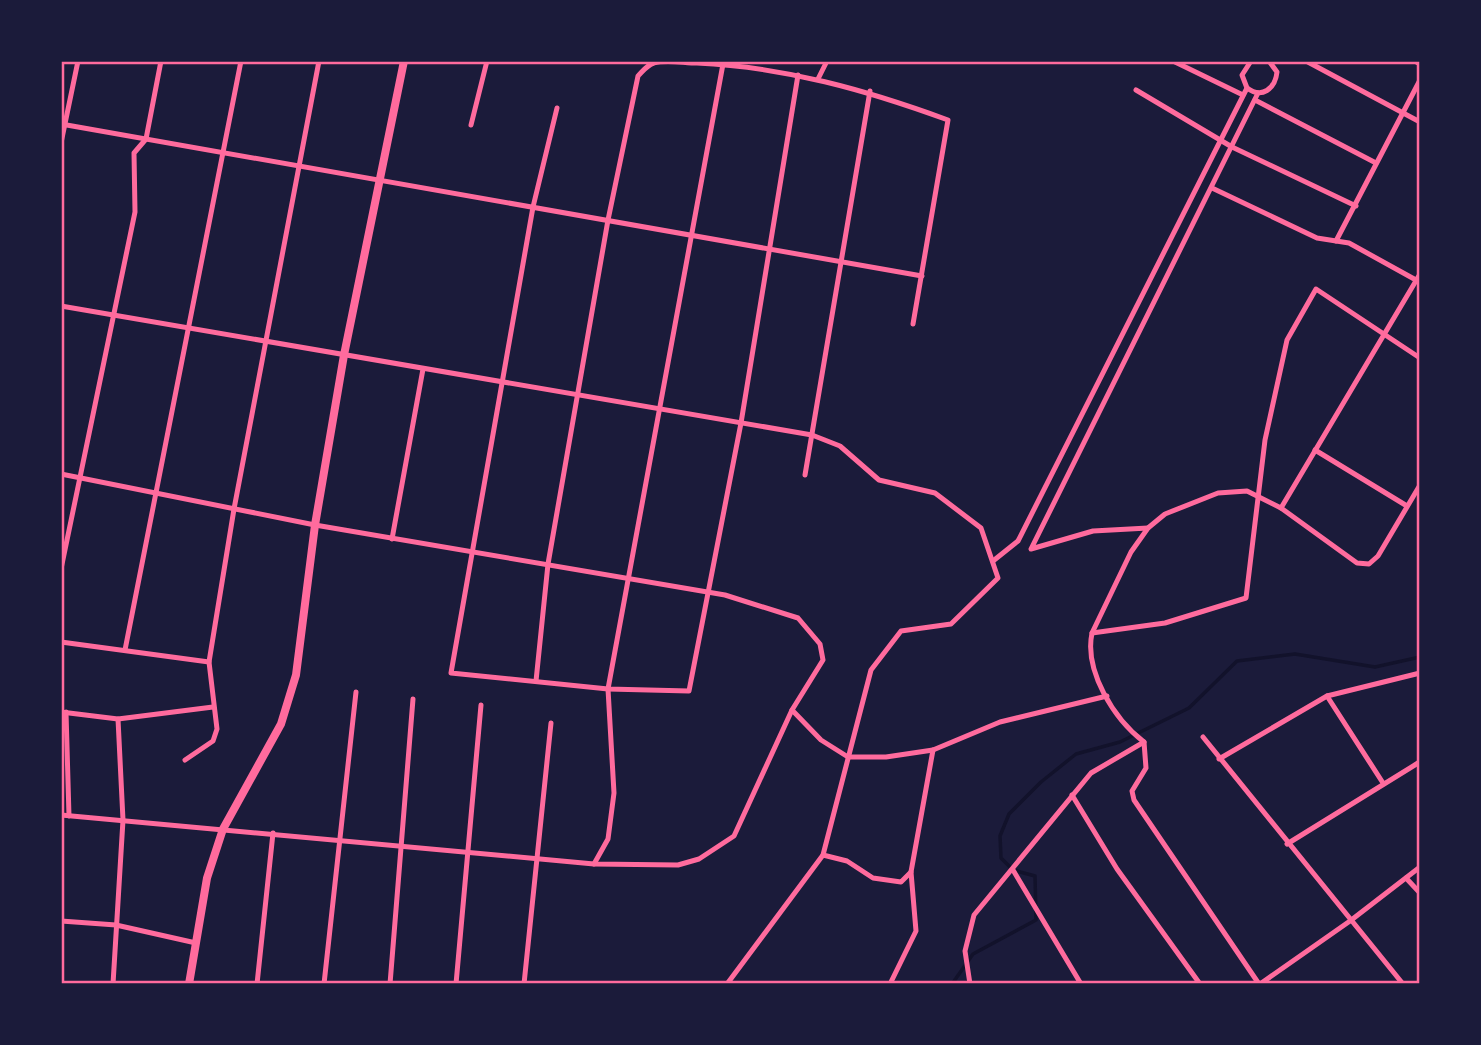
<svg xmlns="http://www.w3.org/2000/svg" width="1481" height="1045" font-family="Inter,sans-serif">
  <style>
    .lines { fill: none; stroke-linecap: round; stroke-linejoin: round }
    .stream { stroke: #12122b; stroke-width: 3.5 }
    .minor { stroke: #ff6b9d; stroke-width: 5 }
    .secondary { stroke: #ff6b9d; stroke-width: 8 }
    .neatline { fill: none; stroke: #ff6b9d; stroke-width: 2.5 }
  </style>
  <rect width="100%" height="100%" fill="#1b1b3a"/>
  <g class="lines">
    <polyline class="stream" points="952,984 973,954 1036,920 1035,876 1013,870 1001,858 1000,836 1009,814 1041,782 1076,754 1120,742 1189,708 1237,661 1295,654 1375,667 1420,657"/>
    <g class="minor">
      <polyline points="1173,61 1243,95"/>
      <path d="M1251,61L1242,75L1247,88C1262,99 1275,89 1277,72L1269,61"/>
      <polyline points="1306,61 1420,122"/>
      <polyline points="1415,61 1420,64"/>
      <polyline points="818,79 827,61"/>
      <polyline points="1136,90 1232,147 1356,206"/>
      <polyline points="1255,100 1376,163"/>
      <polyline points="557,108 533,207 451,673 608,689 689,691 741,423 798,75"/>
      <polyline points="61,124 922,276"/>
      <polyline points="471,125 487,61"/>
      <polyline points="61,143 78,61"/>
      <polyline points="1212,188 1317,238 1349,243 1416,280"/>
      <polyline points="1336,241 1420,80"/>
      <polyline points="61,306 812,435 840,446 879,480 935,493 981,528 998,578 951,624 901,631 871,670 823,855 727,984"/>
      <polyline points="1315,450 1407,506"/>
      <polyline points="61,474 315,525 725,595 798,618 820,644 823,660 792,710 821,740 848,757 886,757 933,750 1000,722 1107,696"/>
      <polyline points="805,475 870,91"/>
      <polyline points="1281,508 1420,274"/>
      <polyline points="1148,528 1093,531 1031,549 1258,93"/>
      <polyline points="392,539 423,369"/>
      <polyline points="993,561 1018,541 1247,88"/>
      <polyline points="61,569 135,212 134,153 146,139 161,61"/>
      <polyline points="1092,633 1165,623 1246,598 1265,440 1287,340 1316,289 1420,358"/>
      <polyline points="61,642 209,662"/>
      <polyline points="125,650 241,61"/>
      <path d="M536,681L548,564L608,220L638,76C643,71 647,65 654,63C666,59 684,63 697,63C785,67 866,90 948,120L913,324"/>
      <polyline points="1327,696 1383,783"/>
      <polyline points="61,712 118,719 213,707"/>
      <polyline points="66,712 69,816"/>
      <polyline points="1203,737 1403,984"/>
      <polyline points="1219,759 1327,696 1420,673"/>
      <polyline points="185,760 213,741 217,729 209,662 234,509 319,61"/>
      <polyline points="1072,795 1117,869 1200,984"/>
      <polyline points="61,815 594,864 678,865 699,859 734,836 792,710"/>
      <polyline points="1287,844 1418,763"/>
      <polyline points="823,855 847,861 873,878 901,882 911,872 933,750"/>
      <polyline points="594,864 608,839 614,793 608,689 723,64"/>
      <polyline points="1013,870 1081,984"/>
      <polyline points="1406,878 1420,893"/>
      <polyline points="61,921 116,925 196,943"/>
      <polyline points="113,984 123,820 118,719"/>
      <polyline points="257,984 273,833"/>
      <polyline points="324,984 356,692"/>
      <polyline points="390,984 413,699"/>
      <polyline points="456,984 481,705"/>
      <polyline points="524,984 551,723"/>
      <polyline points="890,984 916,931 911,872"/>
      <polyline points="970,984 965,951 974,915 1091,773 1144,742"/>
      <path d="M1259,984L1134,800L1132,791L1146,768L1144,742C1114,719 1084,671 1092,633L1131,552L1148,528L1165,514L1218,493L1247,491L1281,508L1357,563L1369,564L1378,556L1420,485"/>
      <polyline points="1260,984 1350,921 1420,867"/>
    </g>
    <polyline class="secondary" points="189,984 207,878 223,829 281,724 296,675 315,525 344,355 404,61"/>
  </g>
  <rect width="1481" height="1045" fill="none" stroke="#1b1b3a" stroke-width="126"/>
  <rect x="63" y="63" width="1355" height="919" class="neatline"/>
</svg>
